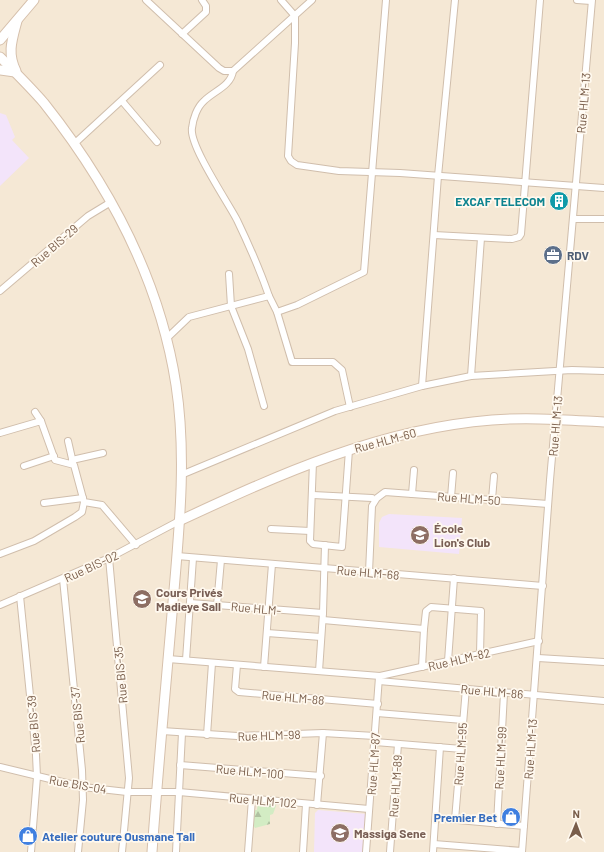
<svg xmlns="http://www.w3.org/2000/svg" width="604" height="852" font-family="Barlow,sans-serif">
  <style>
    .residential { fill: #f5e8d5 }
    .education { fill: #f3e4fa }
    .forest { fill: url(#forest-firs) }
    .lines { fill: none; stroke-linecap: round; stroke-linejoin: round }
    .street-casing { stroke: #d0beac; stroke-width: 8 }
    .secondary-casing { stroke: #d6c0ac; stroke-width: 11 }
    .street { stroke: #fff; stroke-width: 6 }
    .secondary { stroke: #fff; stroke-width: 9 }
    .labels { text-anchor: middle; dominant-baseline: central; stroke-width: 3.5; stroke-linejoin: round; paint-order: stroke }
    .street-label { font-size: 12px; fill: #795d4a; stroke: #fff9ef }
    .culture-label { font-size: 12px; font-weight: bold; fill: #0d838f; stroke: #fff9ef; text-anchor: end }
    .service-label { font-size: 12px; font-weight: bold; fill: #4e5e75; stroke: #fff9ef; text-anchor: start }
    .education-label { font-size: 12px; font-weight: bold; fill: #785e54; stroke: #fff9ef; text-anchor: start }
    .shop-label { font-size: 12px; font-weight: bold; fill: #366cbe; stroke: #fff9ef; text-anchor: end }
  </style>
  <defs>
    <pattern id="forest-firs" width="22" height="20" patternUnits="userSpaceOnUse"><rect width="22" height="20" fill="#d3ecc4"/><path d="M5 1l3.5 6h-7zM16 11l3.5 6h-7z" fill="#b0c2a1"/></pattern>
  </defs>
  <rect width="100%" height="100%" fill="#fdf6e7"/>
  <rect class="residential" x="0" y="0" width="604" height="852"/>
  <g class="education">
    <polygon points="0,113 6,115 15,137 12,140 29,158 0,186"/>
    <polygon points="389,514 462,518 459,554 379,547 379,523 382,517"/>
    <polygon points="318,810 367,814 363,852 314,852 315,813"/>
  </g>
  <polygon class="forest" points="258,802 275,804 276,806 273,814 270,815 270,824 255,828 252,823 254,810 257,810"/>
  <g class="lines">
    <defs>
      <g id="street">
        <polyline points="146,0 219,68 224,71 233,71 312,0"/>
        <polyline points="281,0 295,16 295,43 288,156 291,161 297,165 339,171 400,173 604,188"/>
        <polyline points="577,0 591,1"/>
        <polyline points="182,34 206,12 206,6 202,0"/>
        <path d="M233,71C231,86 214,91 204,101C197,107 193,119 192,128C189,145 227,201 237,220C249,245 260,270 269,296"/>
        <polyline points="122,101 157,142"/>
        <polyline points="74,144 160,65"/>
        <polyline points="573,219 604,219"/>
        <polyline points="434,235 512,239 519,237 521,234 540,0"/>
        <polyline points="229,274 231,306 248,349 264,406"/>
        <polyline points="0,291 88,216 111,202"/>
        <polyline points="277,312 292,362 333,362 342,370 350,407"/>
        <polyline points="166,339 189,317 269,296 277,312 297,305 364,272 386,0"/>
        <polyline points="471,376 481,238"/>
        <polyline points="422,386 438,176 455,0"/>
        <polyline points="35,412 41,421"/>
        <polyline points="0,433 41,421 55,460 74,465 84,502 102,505 136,545"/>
        <polyline points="68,441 73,463"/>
        <polyline points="72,460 103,453"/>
        <polyline points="313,462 310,541 313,544 342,547 349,450"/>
        <polyline points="24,466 54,456"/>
        <polyline points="181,475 335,411 422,386 471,376 572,370 604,371"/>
        <polyline points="412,494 414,470"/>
        <polyline points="313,495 372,498"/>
        <polyline points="451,497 453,473"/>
        <polyline points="492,499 494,476"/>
        <polyline points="44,503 83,498"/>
        <polyline points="271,529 310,531"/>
        <polyline points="0,554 34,541 75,517 82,512 84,502"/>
        <polyline points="177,556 543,586"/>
        <polyline points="109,558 129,778 122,852"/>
        <polyline points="369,572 372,506 377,498 385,492 548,504"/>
        <polyline points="63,579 82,770 83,800 78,852"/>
        <polyline points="20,596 36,755 37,777 31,852"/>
        <polyline points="190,603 323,613"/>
        <polyline points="0,605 109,558 179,521"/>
        <polyline points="217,605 221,560"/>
        <polyline points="323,620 424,629 422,667"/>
        <polyline points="424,629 426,611 431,607 481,611 480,654"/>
        <polyline points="267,633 321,637"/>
        <polyline points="538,658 604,662"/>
        <polyline points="168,659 380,676 539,641"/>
        <polyline points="186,660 193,558"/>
        <polyline points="448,661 454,578"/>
        <polyline points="237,665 235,689 239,692 378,704"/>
        <polyline points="264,667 272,564"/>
        <polyline points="319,671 323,613 325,545"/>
        <polyline points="379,681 604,701"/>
        <polyline points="377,713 463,720"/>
        <polyline points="162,731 237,736 323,733 375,736"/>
        <polyline points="207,735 212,663"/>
        <polyline points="375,742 462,749"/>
        <polyline points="180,765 321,776"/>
        <polyline points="0,767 83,787 127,792 179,792 369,809"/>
        <polyline points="317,805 323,733"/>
        <polyline points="436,818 524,826"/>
        <polyline points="455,820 466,688"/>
        <polyline points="497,824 504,693"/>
        <polyline points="434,844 522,851"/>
        <polyline points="176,852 182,733"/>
        <polyline points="248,852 252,799"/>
        <polyline points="303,852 306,804"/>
        <polyline points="366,852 379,677"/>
        <polyline points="390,852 398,744"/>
        <polyline points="433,852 440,747"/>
        <polyline points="522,852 550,480 592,0"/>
      </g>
      <g id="secondary">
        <polyline points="0,40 34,0"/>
        <path d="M0,57C15,72 30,87 44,103C109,185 160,281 176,385C187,457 179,531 173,602C166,685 158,769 152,852"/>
        <polyline points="0,70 15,72"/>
        <path d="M16,71C7,53 12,40 17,21"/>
        <path d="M179,521C280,474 379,429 492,420C529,417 566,420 604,422"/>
      </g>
    </defs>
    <use href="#street" class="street-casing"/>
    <use href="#secondary" class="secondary-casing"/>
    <use href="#street" class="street"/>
    <use href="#secondary" class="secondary"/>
  </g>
  <defs>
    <symbol id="building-disc" viewBox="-11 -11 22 22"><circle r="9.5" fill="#0f9aa8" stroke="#fff9ef"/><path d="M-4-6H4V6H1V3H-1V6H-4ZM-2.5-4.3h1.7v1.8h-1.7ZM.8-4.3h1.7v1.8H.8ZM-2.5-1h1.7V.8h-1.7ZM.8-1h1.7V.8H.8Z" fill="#fff"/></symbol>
    <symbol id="office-disc" viewBox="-11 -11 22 22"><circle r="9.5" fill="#5c6f8a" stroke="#fff9ef"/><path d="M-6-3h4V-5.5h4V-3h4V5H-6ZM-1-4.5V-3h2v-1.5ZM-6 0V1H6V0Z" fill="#fff"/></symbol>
    <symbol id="school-disc" viewBox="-11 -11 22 22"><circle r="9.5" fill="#8d6e63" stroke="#fff9ef"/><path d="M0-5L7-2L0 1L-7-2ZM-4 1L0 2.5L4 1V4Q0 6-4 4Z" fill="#fff"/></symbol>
    <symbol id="shop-disc" viewBox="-11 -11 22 22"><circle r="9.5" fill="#3f7fe0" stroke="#fff9ef"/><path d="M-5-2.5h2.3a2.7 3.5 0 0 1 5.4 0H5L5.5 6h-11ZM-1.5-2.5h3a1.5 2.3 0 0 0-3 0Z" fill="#fff"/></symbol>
  </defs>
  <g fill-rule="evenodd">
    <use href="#building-disc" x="548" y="190" width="22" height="22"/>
    <use href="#office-disc" x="542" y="244" width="22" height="22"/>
    <use href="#school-disc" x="409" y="524" width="22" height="22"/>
    <use href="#school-disc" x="131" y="588" width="22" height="22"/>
    <use href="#shop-disc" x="500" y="806" width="22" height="22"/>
    <use href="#school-disc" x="329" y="822" width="22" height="22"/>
    <use href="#shop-disc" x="17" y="825" width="22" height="22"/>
  </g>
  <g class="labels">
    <g class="street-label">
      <text transform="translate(583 103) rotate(-85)">Rue HLM-13</text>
      <text transform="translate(54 245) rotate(-41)">Rue BIS-29</text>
      <text transform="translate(555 426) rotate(-85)">Rue HLM-13</text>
      <text transform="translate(385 440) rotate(-15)">Rue HLM-60</text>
      <text transform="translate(469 498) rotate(4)">Rue HLM-50</text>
      <text transform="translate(91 566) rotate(-25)">Rue BIS-02</text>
      <text transform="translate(368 572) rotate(5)">Rue HLM-68</text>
      <text transform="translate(256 608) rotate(5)">Rue HLM-</text>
      <text transform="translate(459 659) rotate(-13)">Rue HLM-82</text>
      <text transform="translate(120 675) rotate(-95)">Rue BIS-35</text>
      <text transform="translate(492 691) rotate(5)">Rue HLM-86</text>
      <text transform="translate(293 697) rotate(5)">Rue HLM-88</text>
      <text transform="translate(77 715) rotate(-96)">Rue BIS-37</text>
      <text transform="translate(33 724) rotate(-95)">Rue BIS-39</text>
      <text transform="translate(269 735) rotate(-2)">Rue HLM-98</text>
      <text transform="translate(530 749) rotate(-86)">Rue HLM-13</text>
      <text transform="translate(460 754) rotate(-86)">Rue HLM-95</text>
      <text transform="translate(500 758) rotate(-87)">Rue HLM-99</text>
      <text transform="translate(373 764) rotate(-86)">Rue HLM-87</text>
      <text transform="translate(250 771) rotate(5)">Rue HLM-100</text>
      <text transform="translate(78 784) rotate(10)">Rue BIS-04</text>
      <text transform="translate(395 786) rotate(-86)">Rue HLM-89</text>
      <text transform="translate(263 800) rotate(5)">Rue HLM-102</text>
    </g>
    <g class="culture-label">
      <text x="545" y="201">EXCAF TELECOM</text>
    </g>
    <g class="service-label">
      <text x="567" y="255">RDV</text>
    </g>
    <g class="education-label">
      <text x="434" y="528">École<tspan x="434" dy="14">Lion's Club</tspan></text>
      <text x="156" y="592">Cours Privés<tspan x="156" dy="14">Madieye Sall</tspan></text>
      <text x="354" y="833">Massiga Sene</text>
    </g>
    <g class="shop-label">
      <text x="497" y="817">Premier Bet</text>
      <text x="42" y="836" text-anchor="start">Atelier couture Ousmane Tall</text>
    </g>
  </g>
  <g transform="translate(576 824) rotate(1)" stroke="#fff9ef" stroke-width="3" paint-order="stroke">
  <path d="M0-3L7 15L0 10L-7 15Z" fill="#795d4a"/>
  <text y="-6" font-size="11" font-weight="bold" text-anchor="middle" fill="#795d4a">N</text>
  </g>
</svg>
